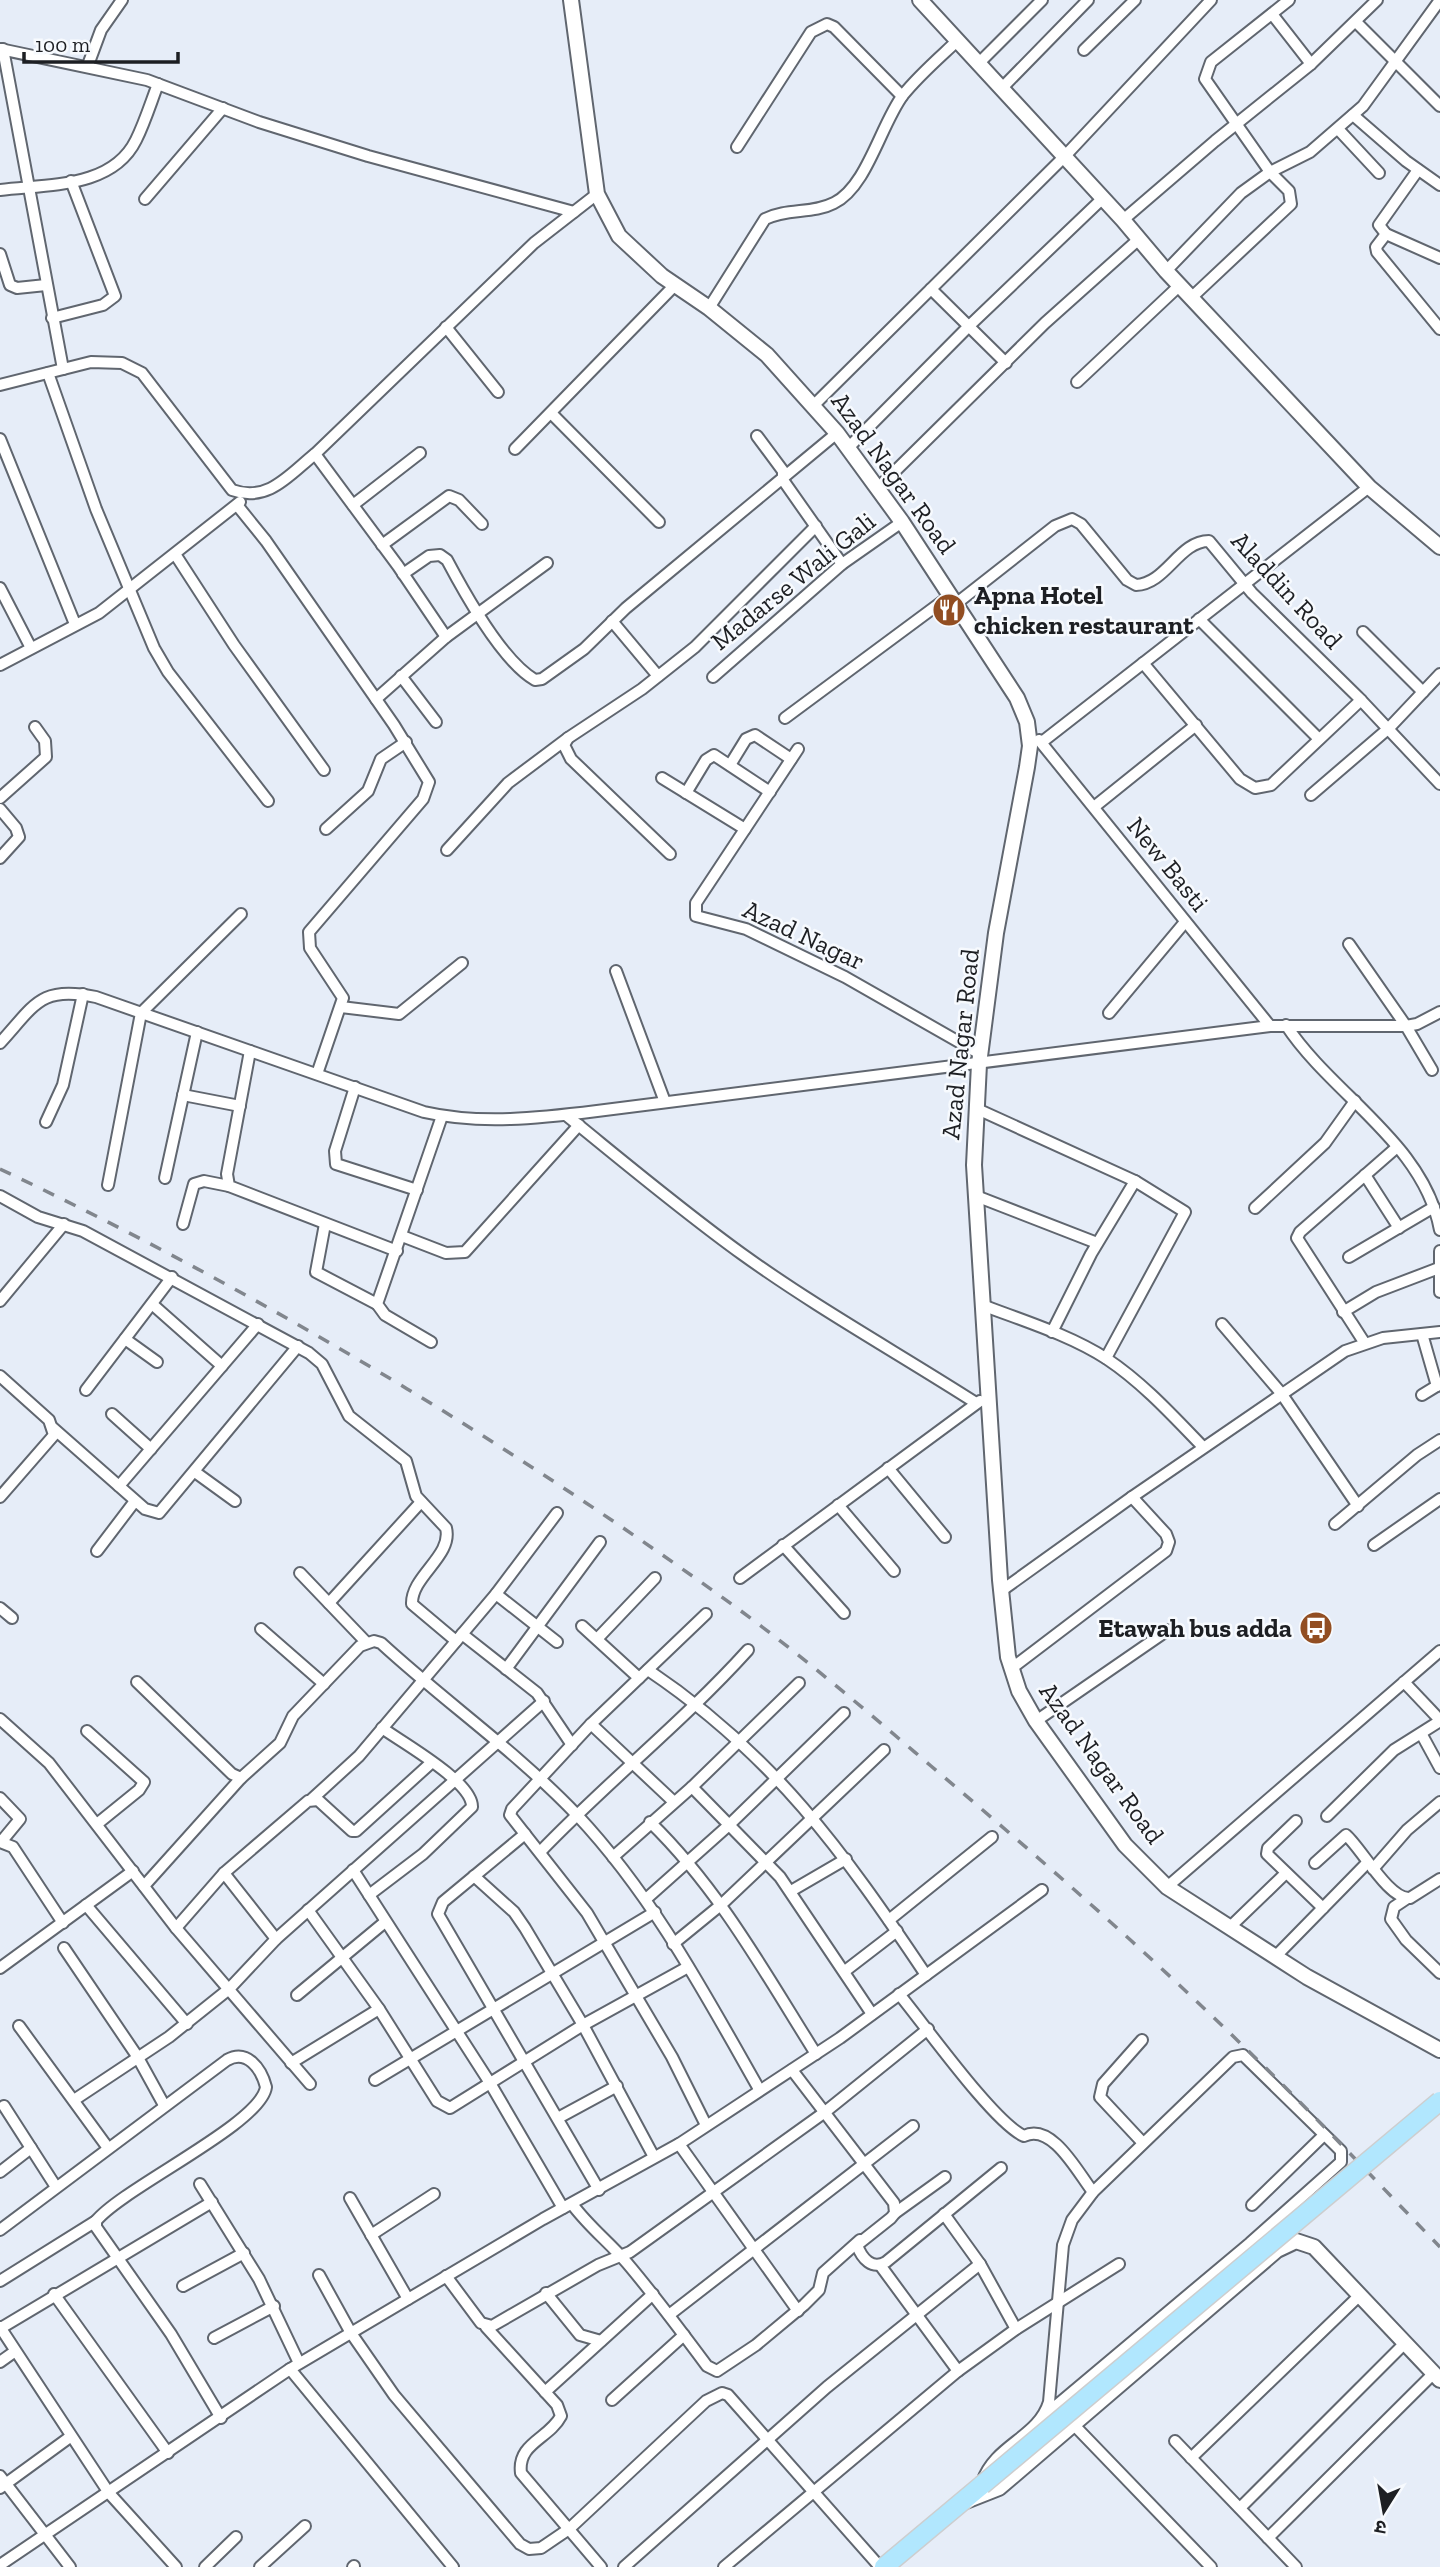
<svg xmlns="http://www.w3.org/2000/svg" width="1440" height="2567" font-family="'Zilla Slab','Noto Sans Devanagari',serif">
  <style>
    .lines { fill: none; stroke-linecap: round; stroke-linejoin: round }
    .minor-casing { stroke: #60666f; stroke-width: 14 }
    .tertiary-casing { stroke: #60666f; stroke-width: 18 }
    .primary-casing { stroke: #cdcecf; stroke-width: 21 }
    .minor { stroke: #fff; stroke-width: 10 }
    .tertiary { stroke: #fff; stroke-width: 14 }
    .primary { stroke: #b1e7fe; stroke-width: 18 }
    .rail { stroke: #81868d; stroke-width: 3.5; stroke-dasharray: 12 12; stroke-linecap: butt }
    .primary-bridge-casing { stroke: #cdcecf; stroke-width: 21; stroke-linecap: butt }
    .primary-bridge { stroke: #b1e7fe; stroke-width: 18 }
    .labels { text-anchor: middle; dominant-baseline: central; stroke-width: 5; stroke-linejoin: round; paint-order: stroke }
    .street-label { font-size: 26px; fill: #1d1f23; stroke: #f7fafe }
    .poi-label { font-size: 26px; font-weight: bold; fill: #1d1f23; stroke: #f7fafe; text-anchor: start }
  </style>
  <rect width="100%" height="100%" fill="#e6edf8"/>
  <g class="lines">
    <defs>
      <g id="minor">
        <polyline points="1272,14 1311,64"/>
        <polyline points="1356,22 1440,106"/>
        <polyline points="0,49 147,80 259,122 368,156 574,212"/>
        <polyline points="3,49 63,369"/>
        <polyline points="1084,50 1135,0"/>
        <polyline points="978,64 1042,0"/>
        <polyline points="88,65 101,30 122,0"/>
        <polyline points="1001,89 1088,0"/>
        <polyline points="1353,115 1406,161 1440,185"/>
        <polyline points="1338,129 1379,173"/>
        <polyline points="737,147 811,32 827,24 834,27 902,96"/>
        <polyline points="1418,170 1379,225 1386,234 1440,258"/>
        <path d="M0,190C46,184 112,189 136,140C145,122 151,102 158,84"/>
        <polyline points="145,199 223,108"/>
        <polyline points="1123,220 1215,141 1311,64 1377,0"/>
        <polyline points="1386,234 1376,247 1377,252 1440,329"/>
        <polyline points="0,254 10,285 17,288 46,285"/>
        <polyline points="1166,271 1241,193 1270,172 1310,152 1363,106 1440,0"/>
        <polyline points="931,289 1006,363"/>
        <polyline points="1191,298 1291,204 1289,191 1270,172 1205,79 1211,62 1289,0"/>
        <path d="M709,308L765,219C787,208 813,214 834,203C867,187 881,124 903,95C919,75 939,58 957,41"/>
        <polyline points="52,318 103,305 115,296 71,181"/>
        <polyline points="446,327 498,392"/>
        <polyline points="48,373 96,509 154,648 168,672 268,801"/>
        <polyline points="1077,382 1179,286"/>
        <path d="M0,385L91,362L122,363L142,373L232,490C268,503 289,475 315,454L534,243L597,194"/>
        <polyline points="814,405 1065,156 1211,0"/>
        <polyline points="551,413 659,522"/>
        <polyline points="757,436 783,471 783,480 842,564"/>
        <polyline points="0,439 75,624"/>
        <polyline points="848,448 968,327 1102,199"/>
        <polyline points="515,449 675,285"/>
        <polyline points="315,454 398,566 446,637"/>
        <polyline points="878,488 1045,323 1139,239"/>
        <polyline points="237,505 266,541 394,725 429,782 423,799 309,932 310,948 343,998 317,1074"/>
        <polyline points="353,505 420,453"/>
        <polyline points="382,545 449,496 459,500 482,524"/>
        <polyline points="175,554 234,645 324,770"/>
        <path d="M403,574L429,556L440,555L447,560C465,594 502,661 535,680L542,679L584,649L626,608L837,433"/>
        <polyline points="0,588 31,648"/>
        <path d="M957,603L1055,526L1072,519L1081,524L1127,580L1136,585C1166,584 1179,541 1209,541L1252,593L1358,697L1440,784"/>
        <polyline points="1199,619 1319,739"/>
        <polyline points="612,621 658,676"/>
        <polyline points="1363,632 1423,692"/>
        <polyline points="1143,663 1240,779 1255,788 1271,785 1361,700"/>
        <polyline points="0,665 99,613 240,502"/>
        <polyline points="401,676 436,722"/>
        <polyline points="713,677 842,564 902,522"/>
        <polyline points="376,699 446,637 547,563"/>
        <polyline points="785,718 951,595"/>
        <polyline points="1039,740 1270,1026"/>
        <polyline points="1042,742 1369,487"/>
        <polyline points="798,749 696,903 696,916 746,929 845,977 980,1054"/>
        <polyline points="730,765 746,739 755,735 791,759"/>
        <polyline points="662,778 745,829"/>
        <polyline points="686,793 706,760 714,755 770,792"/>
        <polyline points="1311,795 1389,728 1440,674"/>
        <polyline points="0,798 46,757 45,741 35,727"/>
        <polyline points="1094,807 1196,725"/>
        <polyline points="0,809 16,828 19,837 0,858"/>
        <polyline points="326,829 368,791 381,759 406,742"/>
        <polyline points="447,850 508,783 568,738"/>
        <polyline points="670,854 571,759 564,745 568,738 642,689 695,647 816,526"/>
        <polyline points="1349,944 1406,1026 1432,1070"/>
        <polyline points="616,971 665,1102"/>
        <polyline points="341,1007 399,1014 462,963"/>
        <polyline points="1109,1013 1185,922"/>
        <path d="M1286,1025C1332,1095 1424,1143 1440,1230"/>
        <path d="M0,1043C35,1005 40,985 96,997L424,1112C481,1125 540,1118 597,1111L1270,1026H1406L1417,1024L1440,1012"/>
        <polyline points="250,1051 227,1174 229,1186 397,1251"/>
        <polyline points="355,1087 335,1151 336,1164 417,1190"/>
        <polyline points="183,1095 240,1106"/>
        <polyline points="975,1108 1135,1181 1185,1212 1106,1358"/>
        <path d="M566,1115C624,1162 681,1210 742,1254C817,1308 898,1353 976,1403"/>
        <polyline points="46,1122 63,1085 83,994"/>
        <polyline points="1365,1175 1399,1228"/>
        <polyline points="165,1178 197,1032"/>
        <polyline points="108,1185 141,1013 241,914"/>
        <path d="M0,1196L38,1217L83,1231L309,1353L322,1364L349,1416L406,1461L416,1496L446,1528C453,1556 411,1576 412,1604L456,1641"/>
        <polyline points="976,1196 1097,1243"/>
        <polyline points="1255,1208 1325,1143 1355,1101"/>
        <polyline points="183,1224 194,1184 204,1181 229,1186"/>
        <polyline points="325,1224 316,1272 377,1304"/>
        <polyline points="402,1236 446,1253 465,1252 579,1125"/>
        <polyline points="1440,1251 1440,1292"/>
        <polyline points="1349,1257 1434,1207"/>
        <polyline points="0,1301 64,1224"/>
        <polyline points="152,1304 222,1366"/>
        <path d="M982,1305C1024,1321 1070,1335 1107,1359C1143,1383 1173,1416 1203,1447"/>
        <polyline points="1343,1312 1376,1292 1439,1268"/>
        <polyline points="1222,1324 1281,1393 1358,1506"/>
        <polyline points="1052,1332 1091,1254 1135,1181"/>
        <polyline points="1422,1334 1437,1386"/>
        <polyline points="125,1339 157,1362"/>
        <polyline points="431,1342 385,1315 377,1304 442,1116"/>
        <polyline points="1364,1342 1297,1238 1300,1232 1396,1148"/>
        <polyline points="0,1376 49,1420 54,1435 0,1497"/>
        <polyline points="86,1390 172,1277"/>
        <polyline points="1422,1395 1440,1384"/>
        <polyline points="112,1414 151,1449"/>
        <polyline points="53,1428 145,1509 159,1513 298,1346"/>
        <polyline points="888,1468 945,1537"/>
        <polyline points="195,1472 235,1501"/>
        <polyline points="119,1486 258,1324"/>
        <polyline points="838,1505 894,1571"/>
        <polyline points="1335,1524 1417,1455 1440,1440"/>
        <polyline points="783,1545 844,1613"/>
        <polyline points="1374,1545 1440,1499"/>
        <polyline points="97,1551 135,1501"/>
        <polyline points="300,1573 366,1642"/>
        <polyline points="740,1578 980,1401"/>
        <polyline points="1001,1591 1132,1497 1345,1351 1383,1338 1440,1332"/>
        <polyline points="496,1594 557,1642"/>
        <polyline points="329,1603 421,1502"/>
        <polyline points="0,1608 12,1618"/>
        <polyline points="706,1614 591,1724 512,1809 510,1815 587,1913 672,2057 706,2125"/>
        <polyline points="582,1626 639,1678"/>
        <polyline points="261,1629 324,1684"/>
        <polyline points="462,1634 537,1693 572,1745"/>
        <polyline points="597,1639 655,1578"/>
        <polyline points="1012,1668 1166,1551 1169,1542 1166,1534 1132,1497"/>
        <polyline points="506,1669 600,1542"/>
        <path d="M648,1670C773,1754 843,1851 926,1975"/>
        <path d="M137,1682L232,1774L241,1778L280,1743L293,1716L360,1646L374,1641L381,1643C445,1702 517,1752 577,1815C653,1896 705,1994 759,2089"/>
        <polyline points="1404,1682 1440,1720"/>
        <polyline points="0,1719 49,1763 176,1928 310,2084"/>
        <polyline points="1036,1721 1168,1630"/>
        <polyline points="591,1724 674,1802"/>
        <polyline points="87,1731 144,1782 139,1790 97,1824"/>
        <polyline points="1422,1735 1440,1768"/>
        <polyline points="692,1787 780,1877 872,2014"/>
        <polyline points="0,1798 20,1819 1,1842"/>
        <polyline points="312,1799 359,1756 496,1594 557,1513"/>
        <polyline points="1327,1816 1394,1750 1440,1721"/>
        <polyline points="1296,1821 1268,1848 1267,1854 1323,1908"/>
        <path d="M650,1822C719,1889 765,1973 816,2054"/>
        <polyline points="525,1834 443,1902 438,1914 599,2190"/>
        <polyline points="0,1842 13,1847 63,1923"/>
        <path d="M540,1852C607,1782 683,1722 748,1650"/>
        <polyline points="613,1857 692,1787 799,1683"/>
        <path d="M1315,1863L1346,1835C1362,1849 1389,1900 1410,1898L1440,1879"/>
        <polyline points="1373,1869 1407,1830 1440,1802"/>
        <polyline points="353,1870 490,2083 563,2208"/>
        <polyline points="224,1873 276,1939"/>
        <polyline points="474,1876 514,1912 525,1928 583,2025 654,2157"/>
        <polyline points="144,1886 241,1778"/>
        <polyline points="1167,1887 1440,1651"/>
        <polyline points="791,1891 846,1859"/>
        <path d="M369,1895L423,1854L472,1807C473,1782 403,1743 382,1728"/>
        <polyline points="646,1899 729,1825 844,1713"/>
        <polyline points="1406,1899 1394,1907 1391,1919 1406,1940 1440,1973"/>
        <polyline points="86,1905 187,2024"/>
        <polyline points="308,1910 379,2009 437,2101 450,2108 583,2025 688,1967"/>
        <polyline points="889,1920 992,1837"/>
        <polyline points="176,1928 224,1873 308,1801 318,1800 352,1831 356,1831 431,1763"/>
        <polyline points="1229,1928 1286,1873"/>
        <polyline points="673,1944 722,1904 884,1750"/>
        <polyline points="64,1948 137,2056 164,2105"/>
        <polyline points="1275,1957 1367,1863"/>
        <polyline points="0,1968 133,1871"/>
        <polyline points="845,1971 897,1931"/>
        <path d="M899,1994C924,2024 994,2123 1024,2136C1052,2122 1078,2173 1093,2192"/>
        <polyline points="297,1995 385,1922"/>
        <polyline points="19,2026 108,2148"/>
        <polyline points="1142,2040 1103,2084 1100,2097 1143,2143"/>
        <polyline points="291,2063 379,2009"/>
        <path d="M792,2070L894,2203L895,2213L891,2218L857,2245C862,2259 872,2270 886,2262L1001,2168"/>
        <polyline points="375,2080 655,1912"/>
        <polyline points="74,2100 169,2037 229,1989 276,1939 544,1701"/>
        <polyline points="4,2106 56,2187"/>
        <polyline points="558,2118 617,2086"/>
        <polyline points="679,2144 798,2311"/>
        <polyline points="0,2172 31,2148"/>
        <polyline points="200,2184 259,2279 299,2363"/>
        <polyline points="350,2198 408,2299"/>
        <path d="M572,2204C589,2227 609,2242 627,2263C655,2296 681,2331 707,2366L717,2371L756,2345L804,2305L819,2290L823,2273L860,2240"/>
        <polyline points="1252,2205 1324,2135"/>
        <polyline points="895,2213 945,2177"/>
        <polyline points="944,2214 980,2264 1016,2329"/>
        <path d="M0,2230L227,2060C247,2049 261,2068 266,2087C261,2124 124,2187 96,2221V2227L171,2334L221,2418"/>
        <polyline points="371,2235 434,2194"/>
        <polyline points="880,2265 958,2371"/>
        <polyline points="319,2275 351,2333 394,2395 520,2544 529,2549 541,2548 569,2529 706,2401 722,2393 728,2395 880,2567"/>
        <polyline points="446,2276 481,2323 492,2326 598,2265 630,2252 825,2112 928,2029"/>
        <polyline points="0,2281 96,2221"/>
        <polyline points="183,2286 244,2253"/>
        <polyline points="546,2293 580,2335 601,2341"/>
        <polyline points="54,2294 168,2453"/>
        <polyline points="669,2315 913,2126"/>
        <polyline points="0,2327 109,2493 176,2567"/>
        <path d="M486,2327L557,2405L561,2416C549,2439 517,2443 521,2473L601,2567"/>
        <polyline points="1,2328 212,2202"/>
        <polyline points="214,2338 274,2306"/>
        <polyline points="0,2362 14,2352"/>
        <polyline points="290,2369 453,2567"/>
        <polyline points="545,2392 653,2294"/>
        <polyline points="612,2400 684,2335"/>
        <polyline points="1073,2424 1211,2567"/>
        <polyline points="1175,2441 1296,2567"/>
        <polyline points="1191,2458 1360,2295"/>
        <polyline points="0,2476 70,2567"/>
        <path d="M982,2482C995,2444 1038,2438 1049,2402L1063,2245L1072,2220L1093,2192L1233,2057L1243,2055L1336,2146L1341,2151V2162L1250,2243L1045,2415"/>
        <polyline points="0,2488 70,2437"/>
        <polyline points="1240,2508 1405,2343"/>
        <polyline points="1268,2538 1434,2373"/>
        <polyline points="0,2565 290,2369 543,2219 679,2144 840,2038 1042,1890"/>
        <polyline points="205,2567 236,2537"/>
        <polyline points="260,2567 305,2526"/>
        <polyline points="353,2567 354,2566"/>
        <polyline points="624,2567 827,2387 980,2264"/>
        <polyline points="724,2567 958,2371 1016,2329 1119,2264"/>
      </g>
      <g id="tertiary">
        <polyline points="571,0 597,194 619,236 662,276 709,308 767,355 837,433 902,522 1017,698 1027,722 1030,746 1027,767 996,933 979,1064 974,1165 1000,1580 1008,1657 1019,1691 1036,1721 1125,1845 1167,1887 1307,1977 1440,2050"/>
        <polyline points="920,0 1123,220 1166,271 1369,487 1440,547"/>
        <polyline points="966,2501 999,2488 1277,2250 1296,2241 1314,2247 1440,2380"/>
      </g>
      <polyline id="primary" points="884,2567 982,2485"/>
    </defs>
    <use href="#minor" class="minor-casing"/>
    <use href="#tertiary" class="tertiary-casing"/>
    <use href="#primary" class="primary-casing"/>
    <use href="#minor" class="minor"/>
    <use href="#tertiary" class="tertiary"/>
    <use href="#primary" class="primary"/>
    <path class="rail" d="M0,1169C251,1288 493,1433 719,1595C793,1648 862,1707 931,1766C1035,1854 1138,1944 1236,2039C1306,2106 1372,2177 1440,2247"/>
    <defs>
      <polyline id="primary-bridge" points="982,2485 1440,2101"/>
    </defs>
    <use href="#primary-bridge" class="primary-bridge-casing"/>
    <use href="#primary-bridge" class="primary-bridge"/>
  </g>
  <defs>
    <symbol id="restaurant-disc" viewBox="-11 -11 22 22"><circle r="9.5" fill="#924e22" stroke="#f7fafe"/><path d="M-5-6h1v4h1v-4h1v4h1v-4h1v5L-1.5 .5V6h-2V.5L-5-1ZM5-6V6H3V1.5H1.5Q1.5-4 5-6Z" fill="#fff"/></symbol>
    <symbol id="bus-disc" viewBox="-11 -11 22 22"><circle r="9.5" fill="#924e22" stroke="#f7fafe"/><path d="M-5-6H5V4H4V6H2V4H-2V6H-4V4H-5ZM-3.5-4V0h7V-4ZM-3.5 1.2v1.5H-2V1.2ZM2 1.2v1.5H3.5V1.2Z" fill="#fff"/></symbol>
  </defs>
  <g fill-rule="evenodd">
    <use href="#restaurant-disc" x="930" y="591" width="38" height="38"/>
    <use href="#bus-disc" x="1297" y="1609" width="38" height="38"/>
  </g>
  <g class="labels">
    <g class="street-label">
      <text transform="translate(894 473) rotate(54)">Azad Nagar Road</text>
      <text transform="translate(793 581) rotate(-39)">Madarse Wali Gali</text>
      <text transform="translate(1287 590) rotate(47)">Aladdin Road</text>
      <text transform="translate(1168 864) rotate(51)">New Basti</text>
      <text transform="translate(804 935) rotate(25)">Azad Nagar</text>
      <text transform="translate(960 1044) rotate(-84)">Azad Nagar Road</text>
      <text transform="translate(1102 1763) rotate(54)">Azad Nagar Road</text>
    </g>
    <g class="poi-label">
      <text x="974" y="595">Apna Hotel<tspan x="974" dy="30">chicken restaurant</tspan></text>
      <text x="1292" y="1628" text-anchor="end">Etawah bus adda</text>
    </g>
  </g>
  <g transform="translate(1384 2511) rotate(191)" stroke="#f7fafe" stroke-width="5" paint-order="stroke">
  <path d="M0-5L12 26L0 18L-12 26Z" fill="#1d1f23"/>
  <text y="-10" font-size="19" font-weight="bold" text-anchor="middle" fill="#1d1f23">उ</text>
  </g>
  <path d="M24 52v10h154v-10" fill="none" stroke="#1d1f23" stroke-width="3.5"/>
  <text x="35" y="52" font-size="21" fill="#1d1f23" stroke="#f7fafe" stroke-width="5" paint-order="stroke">100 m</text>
</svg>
